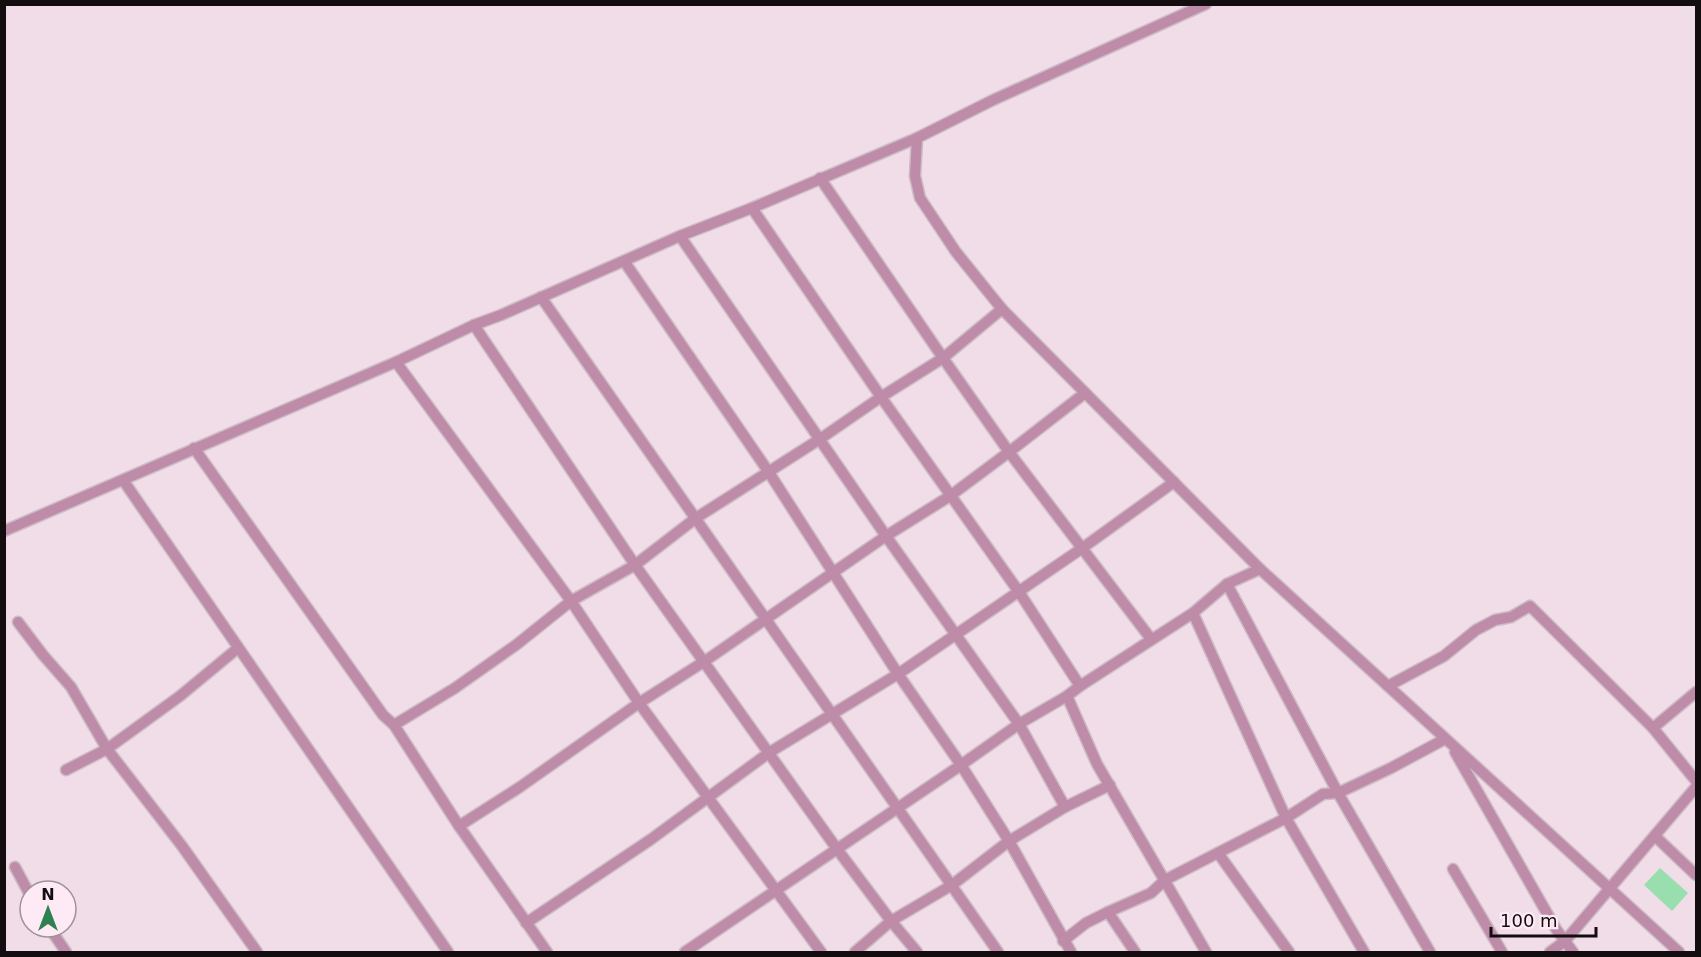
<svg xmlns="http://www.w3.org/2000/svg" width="1701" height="957" font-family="'DejaVu Sans',sans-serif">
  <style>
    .green { fill: #98deaf }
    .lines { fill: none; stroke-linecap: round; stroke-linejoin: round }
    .minor-casing { stroke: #cdbcc5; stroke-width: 13 }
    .minor { stroke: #be8ba8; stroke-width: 10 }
  </style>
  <rect width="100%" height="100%" fill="#f0dde7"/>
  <polygon class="green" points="1660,868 1688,893 1672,911 1644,885"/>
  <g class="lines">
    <defs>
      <g id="minor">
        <polyline points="917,138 915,176 920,198 956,252 1002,309 1260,569 1679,952"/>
        <polyline points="820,178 943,358 1009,452 1151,639"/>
        <polyline points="752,208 881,397 1019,592 1080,686"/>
        <polyline points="680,236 886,536 1019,724 1065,807"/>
        <polyline points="624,261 768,471 898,674 961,765 1009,841 1071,952"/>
        <polyline points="541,297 998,952"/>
        <polyline points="474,325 635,565 837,849 891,921 917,952"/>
        <polyline points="396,362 571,601 639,703 821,952"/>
        <polyline points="194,448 383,715 394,725 459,826 547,952"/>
        <polyline points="123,480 448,952"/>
        <polyline points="4,531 396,362 474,325 501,315 680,236 752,208 917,138 993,100 1206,4"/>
        <polyline points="1227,584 1338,793 1430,952"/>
        <polyline points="1193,613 1286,818 1364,952"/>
        <polyline points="18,622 43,655 71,687 107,749 182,846 257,952"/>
        <polyline points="1388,686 1444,656 1476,630 1495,620 1511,617 1530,606 1653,728 1696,781"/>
        <polyline points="1067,696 1097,764 1206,952"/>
        <polyline points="394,725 455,688 516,645 571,601 635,565 696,518 820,439 881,397 943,358 1002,309"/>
        <polyline points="1653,728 1696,692"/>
        <polyline points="1455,752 1556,929 1573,952"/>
        <polyline points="66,770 107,749 180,696 238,648"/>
        <polyline points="459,826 520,787 639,703 705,661 886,536 950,496 1009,452 1085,393"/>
        <polyline points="1656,837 1696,875"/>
        <polyline points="1218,853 1289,952"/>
        <polyline points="15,867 30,895"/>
        <polyline points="1453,869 1502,952"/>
        <polyline points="1108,912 1135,952"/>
        <polyline points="526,923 650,840 770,752 898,674 1081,549 1174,482"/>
        <polyline points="49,927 66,952"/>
        <polyline points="1063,941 1086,923 1108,912 1151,893 1165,880 1286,818 1323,794 1338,793 1391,768 1445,739"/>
        <polyline points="685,952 961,765 1019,724 1067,696 1080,686 1193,613 1227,584 1260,569"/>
        <polyline points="855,952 891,921 952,885 1009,841 1065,807 1110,785"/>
        <polyline points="1550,952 1565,941 1696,787"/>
      </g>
    </defs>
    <use href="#minor" class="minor-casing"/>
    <use href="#minor" class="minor"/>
  </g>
  <rect width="1701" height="957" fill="none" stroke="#130d10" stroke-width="12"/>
  <g transform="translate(48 909)"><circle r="28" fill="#fdeaf4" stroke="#9f9299" stroke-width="1.5"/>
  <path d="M0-4.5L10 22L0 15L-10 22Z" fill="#308152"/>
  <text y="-9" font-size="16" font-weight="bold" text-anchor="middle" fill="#130d10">N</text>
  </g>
  <path d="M1491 927v9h105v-9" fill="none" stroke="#130d10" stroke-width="3"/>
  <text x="1500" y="927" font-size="18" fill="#130d10" stroke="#fdeaf4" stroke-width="4.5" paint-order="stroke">100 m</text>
</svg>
